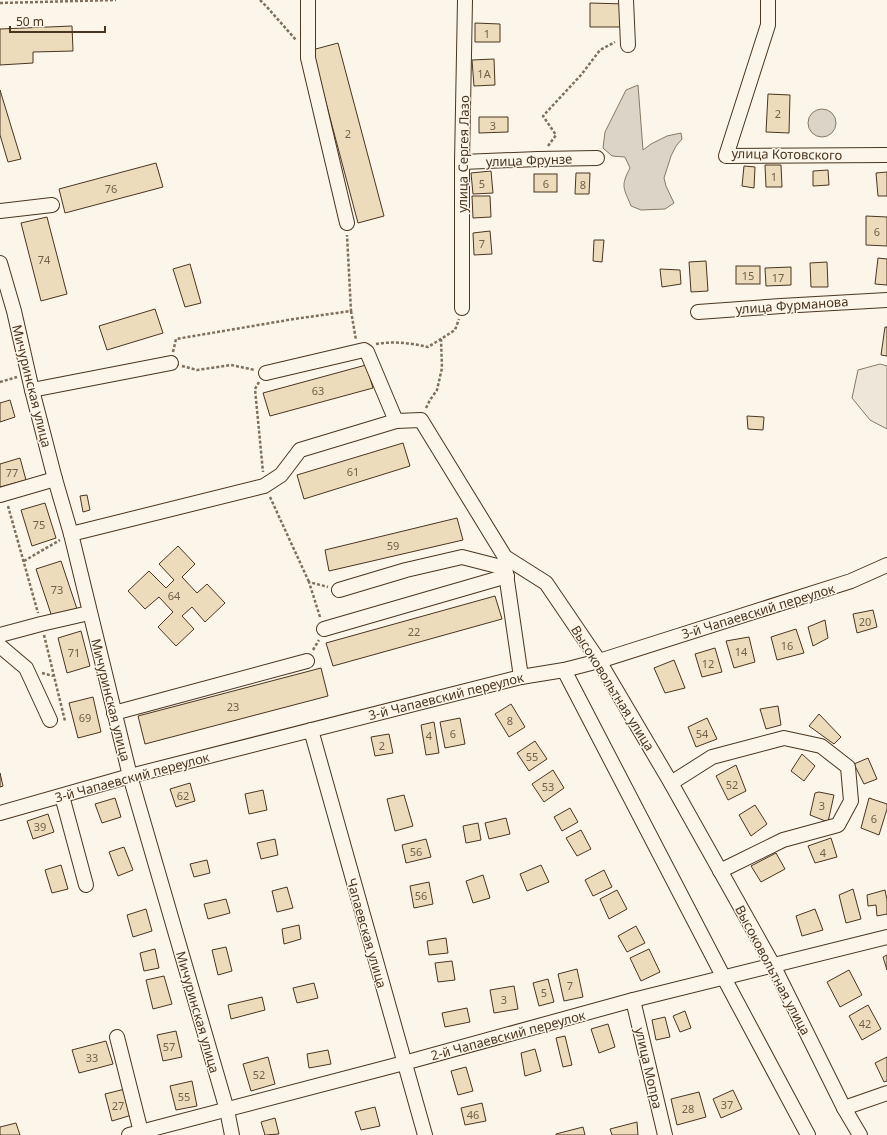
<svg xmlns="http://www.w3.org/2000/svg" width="887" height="1135" font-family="'Noto Sans',sans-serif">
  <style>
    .green { fill: #ede6d9; stroke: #887966 }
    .water { fill: #dcd4c6; stroke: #887966 }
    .building { fill: #ecdcbc; stroke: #4a3520 }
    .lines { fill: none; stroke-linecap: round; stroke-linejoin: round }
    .minor-casing { stroke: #4a3520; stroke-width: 16 }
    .path { stroke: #7f6f5c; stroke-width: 2.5; stroke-dasharray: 3 2; stroke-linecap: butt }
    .minor { stroke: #fbf6e9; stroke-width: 14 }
    .labels { text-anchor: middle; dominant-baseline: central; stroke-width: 3; stroke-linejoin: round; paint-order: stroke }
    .number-label { font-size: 11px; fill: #725f47 }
    .street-label { font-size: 13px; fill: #4a3520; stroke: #fbf6e9 }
  </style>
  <rect width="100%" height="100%" fill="#fbf6e9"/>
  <polygon class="green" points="880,364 887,366 887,429 870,420 852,398 858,370"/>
  <g class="water">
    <path d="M638,85L643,150L651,144L667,136L681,133L682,139L676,146L671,156L664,178L666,186L674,203L665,209L641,210L631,206C624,188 620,187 630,168L625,157L612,156L603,148L605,132L626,90Z"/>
    <circle cx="822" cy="123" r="14"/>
  </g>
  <g class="building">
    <polygon points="590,3 625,4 624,27 590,27"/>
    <polygon points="475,23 500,24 500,42 475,42"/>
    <polygon points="72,26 73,51 33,52 33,63 0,65 0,29"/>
    <polygon points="338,43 384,216 358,223 312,50"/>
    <polygon points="494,59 495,85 474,86 472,60"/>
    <polygon points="0,90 21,159 8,162 0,135"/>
    <polygon points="768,94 790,95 789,133 766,132"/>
    <polygon points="479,117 508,117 508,132 479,133"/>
    <polygon points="156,163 163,187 65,213 59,189"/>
    <polygon points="765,165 781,165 782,187 766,187"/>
    <polygon points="744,166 755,167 754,188 742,186"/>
    <polygon points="828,170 829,185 813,186 813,171"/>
    <polygon points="491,171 493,193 473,194 471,173"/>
    <polygon points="887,172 887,196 878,196 876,173"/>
    <polygon points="576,173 590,173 589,194 575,194"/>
    <rect x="534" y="174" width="23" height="18"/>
    <polygon points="472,196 490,196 491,217 473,218"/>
    <polygon points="866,216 887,217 887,246 866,245"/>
    <polygon points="47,217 67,294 41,301 21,223"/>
    <polygon points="490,231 492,254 474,255 473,233"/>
    <polygon points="594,240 604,240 602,262 593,261"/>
    <polygon points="878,258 887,259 887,285 875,284"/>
    <polygon points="706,261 708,291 691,292 689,262"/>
    <polygon points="827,262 828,287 811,287 810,263"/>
    <polygon points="190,264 201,303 185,307 173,269"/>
    <rect x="736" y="266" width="24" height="18"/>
    <polygon points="791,267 791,285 766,286 765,268"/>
    <polygon points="660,269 680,270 681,284 662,287"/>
    <polygon points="155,309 163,333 107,350 99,326"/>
    <polygon points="885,327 887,327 887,356 881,355"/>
    <polygon points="366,365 373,388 270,416 263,393"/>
    <polygon points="10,400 15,417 0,422 0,403"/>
    <polygon points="747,416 764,417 763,430 748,429"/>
    <polygon points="403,443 410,466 304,499 297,475"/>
    <polygon points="20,458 26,480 0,487 0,464"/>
    <polygon points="87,495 90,510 83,512 80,496"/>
    <polygon points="45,503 56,538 32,546 21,510"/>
    <polygon points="457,518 463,540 329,571 325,550"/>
    <polygon points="178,546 195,564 182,577 197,593 207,584 225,603 205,622 192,607 182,616 194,629 176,646 158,627 173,612 159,597 145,609 128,591 149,571 166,588 174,580 159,564"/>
    <polygon points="61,561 77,609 52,617 36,569"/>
    <polygon points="495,596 502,619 333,666 326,643"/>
    <polygon points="873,610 877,627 857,633 853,614"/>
    <polygon points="825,620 828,638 813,646 808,627"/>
    <polygon points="796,629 804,653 777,660 771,637"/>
    <polygon points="81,631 90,666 67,673 58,638"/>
    <polygon points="749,637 755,662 734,668 726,641"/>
    <polygon points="715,648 722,672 702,677 695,654"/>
    <polygon points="674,660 685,688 665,693 654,668"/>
    <polygon points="321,668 328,696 145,744 138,716"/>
    <polygon points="93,697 101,732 78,738 69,703"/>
    <polygon points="511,704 525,727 509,737 495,714"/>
    <polygon points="778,706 781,725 766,729 760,709"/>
    <polygon points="819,714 841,737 834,744 809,726"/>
    <polygon points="460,718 465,744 445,748 440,722"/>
    <polygon points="707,718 717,739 696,747 688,727"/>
    <polygon points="434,722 439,753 426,755 421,725"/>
    <polygon points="389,734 393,753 375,756 371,737"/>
    <polygon points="535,741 547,759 529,771 517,753"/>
    <polygon points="802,754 815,766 804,781 791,771"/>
    <polygon points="868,758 877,779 864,784 854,764"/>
    <polygon points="736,765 746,791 728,800 716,776"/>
    <polygon points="553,770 564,788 544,802 532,784"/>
    <polygon points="0,773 3,786 0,787"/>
    <polygon points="190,783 195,801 176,807 170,789"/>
    <polygon points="263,790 267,810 249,814 245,794"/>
    <polygon points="819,792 834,795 828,822 810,815 815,793"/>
    <polygon points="404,795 413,826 395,831 387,799"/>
    <polygon points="115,798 121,817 102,823 95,804"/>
    <polygon points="869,798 887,804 887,809 879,835 861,828"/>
    <polygon points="755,805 767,824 751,836 739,815"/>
    <polygon points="570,808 578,822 562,831 554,817"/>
    <polygon points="48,814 54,832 33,839 27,821"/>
    <polygon points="506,818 510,834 489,839 485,823"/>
    <polygon points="478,823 481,840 466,843 463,826"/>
    <polygon points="581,830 591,849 577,856 566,838"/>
    <polygon points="831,838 837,857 815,863 808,846"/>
    <polygon points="275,839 278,855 261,859 257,843"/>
    <polygon points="426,839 431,857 406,863 402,845"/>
    <polygon points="124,847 133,870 118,876 109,852"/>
    <polygon points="776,853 785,869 761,882 751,866"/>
    <polygon points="207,860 210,873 194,877 190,864"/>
    <polygon points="61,865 68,889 52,893 45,870"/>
    <polygon points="541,865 549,882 527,891 520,874"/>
    <polygon points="604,870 612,887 593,896 585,880"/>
    <polygon points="483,875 490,898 473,903 466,881"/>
    <polygon points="429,882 433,904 414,908 410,886"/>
    <polygon points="287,887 293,908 277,912 272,891"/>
    <polygon points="853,889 861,919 846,923 839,895"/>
    <polygon points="617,890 627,909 609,919 600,899"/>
    <polygon points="885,890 887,900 887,914 877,916 876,905 868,906 867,895"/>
    <polygon points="226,899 230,913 208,919 204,904"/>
    <polygon points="146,909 152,931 133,937 127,915"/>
    <polygon points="815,909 823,930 802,936 796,916"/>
    <polygon points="299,925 301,939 284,944 282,929"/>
    <polygon points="636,926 645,943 627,952 618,936"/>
    <polygon points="446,938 448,953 429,955 427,941"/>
    <polygon points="226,947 232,971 218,975 212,950"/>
    <polygon points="155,949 159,968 144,971 140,953"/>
    <polygon points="649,949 660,972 641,981 630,958"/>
    <polygon points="887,955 887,970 883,957"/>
    <polygon points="452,961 455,980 438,982 435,963"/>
    <polygon points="577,969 583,997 564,1001 558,974"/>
    <polygon points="849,970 862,995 840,1007 827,982"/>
    <polygon points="164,976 172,1004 153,1009 146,980"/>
    <polygon points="548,979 554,1002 539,1006 533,983"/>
    <polygon points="314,983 318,998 297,1003 293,988"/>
    <polygon points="514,986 518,1009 494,1013 490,990"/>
    <polygon points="262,997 265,1010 231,1019 228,1005"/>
    <polygon points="868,1005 881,1029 862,1040 849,1016"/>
    <polygon points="467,1008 470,1022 445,1027 442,1013"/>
    <polygon points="685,1011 691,1028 680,1032 673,1016"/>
    <polygon points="665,1017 670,1037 656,1040 652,1020"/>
    <polygon points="608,1024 615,1047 599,1053 591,1029"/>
    <polygon points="176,1031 182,1057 163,1061 157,1035"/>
    <polygon points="565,1036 572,1065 563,1067 556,1038"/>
    <polygon points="106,1041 113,1064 79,1073 72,1050"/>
    <polygon points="535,1049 541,1071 525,1076 521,1053"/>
    <polygon points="328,1050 331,1064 309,1068 307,1054"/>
    <polygon points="268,1057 275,1084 251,1091 243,1064"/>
    <polygon points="887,1057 887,1081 884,1082 875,1063"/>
    <polygon points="466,1067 473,1091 458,1095 451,1071"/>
    <polygon points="192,1081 197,1106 176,1110 170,1086"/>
    <polygon points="125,1089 132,1115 112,1121 105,1094"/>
    <polygon points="733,1090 742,1109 721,1118 713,1099"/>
    <polygon points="699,1092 706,1117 677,1125 671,1099"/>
    <polygon points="482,1103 486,1121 465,1125 461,1108"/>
    <polygon points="375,1107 380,1126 361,1130 355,1112"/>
    <polygon points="275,1118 279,1134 265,1135 261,1122"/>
    <polygon points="637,1122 638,1135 612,1135 610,1129"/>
    <polygon points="16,1123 20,1135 0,1135 0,1127"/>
    <polygon points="583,1127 585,1135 556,1135 556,1134"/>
  </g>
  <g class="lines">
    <defs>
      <g id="minor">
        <polyline points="308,0 308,58 347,223"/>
        <polyline points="626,0 628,45"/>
        <polyline points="768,0 768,25 726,156 887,155"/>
        <polyline points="462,162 538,159 597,158"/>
        <polyline points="0,211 52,205"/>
        <polyline points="0,263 14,311 32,390 55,479 71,534 130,776 227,1110 232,1135"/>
        <polyline points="462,308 462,162 465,0"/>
        <polyline points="698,312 781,306 887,300"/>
        <polyline points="266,373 364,350 367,352 396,421"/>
        <polyline points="32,390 171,363"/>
        <polyline points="0,495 55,479"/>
        <polyline points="71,534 264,486 281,475 300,450 396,421 421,420 505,557 546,583 599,661 671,783 773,965 844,1108 860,1135"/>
        <polyline points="505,567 521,677"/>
        <polyline points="339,590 406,570 462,557 505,568"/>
        <polyline points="324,629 507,576"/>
        <polyline points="0,635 41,624 89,613"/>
        <polyline points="0,646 26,668 50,720"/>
        <polyline points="564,670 724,978 808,1135"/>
        <polyline points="114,713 307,661"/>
        <polyline points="311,730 425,1135"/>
        <polyline points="671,783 712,757 784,738 821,746 848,767 851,801 838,825 783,840 720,871"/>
        <polyline points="62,796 86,885"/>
        <polyline points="0,813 130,776 521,677 564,670 599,661 851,581 887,565"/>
        <polyline points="633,1000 665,1135"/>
        <polyline points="117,1037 141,1132"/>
        <polyline points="844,1108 887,1093"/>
        <polyline points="129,1135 404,1063 633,1000 887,937"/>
      </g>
    </defs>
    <use href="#minor" class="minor-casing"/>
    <g class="path">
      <polyline points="260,0 267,7 296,40"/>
      <polyline points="0,3 116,0"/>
      <polyline points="548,146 556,135 543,116 581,75 600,50 615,42"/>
      <polyline points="351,311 356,340"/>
      <path d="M376,344C393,341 411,343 428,347L441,339"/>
      <polyline points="173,352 176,339 294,319 351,311 347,235"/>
      <polyline points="182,366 197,370 231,365 255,370"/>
      <polyline points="0,382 17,377"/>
      <polyline points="259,382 255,389 263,472"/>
      <polyline points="426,408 430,400 437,390 442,368 441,339 455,330 459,319"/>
      <polyline points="270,497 309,582"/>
      <polyline points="8,506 38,613"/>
      <polyline points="24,561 60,540"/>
      <polyline points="320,617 309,582 328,587"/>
      <polyline points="44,635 65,721"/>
      <polyline points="313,650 319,640"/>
      <polyline points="42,673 53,676"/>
    </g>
    <use href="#minor" class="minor"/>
  </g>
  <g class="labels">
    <g class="number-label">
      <text x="487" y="33">1</text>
      <text x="484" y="73">1А</text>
      <text x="778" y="113">2</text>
      <text x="493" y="125">3</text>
      <text x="348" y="133">2</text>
      <text x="774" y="176">1</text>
      <text x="482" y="183">5</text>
      <text x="546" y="183">6</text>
      <text x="583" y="184">8</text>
      <text x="111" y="188">76</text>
      <text x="877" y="231">6</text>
      <text x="482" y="243">7</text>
      <text x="44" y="259">74</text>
      <text x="748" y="275">15</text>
      <text x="778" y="277">17</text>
      <text x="318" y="390">63</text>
      <text x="353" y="471">61</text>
      <text x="12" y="472">77</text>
      <text x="39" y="524">75</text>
      <text x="393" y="545">59</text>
      <text x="57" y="589">73</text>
      <text x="174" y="595">64</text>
      <text x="865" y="621">20</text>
      <text x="414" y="631">22</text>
      <text x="787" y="645">16</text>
      <text x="741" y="651">14</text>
      <text x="74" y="652">71</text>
      <text x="708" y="663">12</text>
      <text x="233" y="706">23</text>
      <text x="85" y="717">69</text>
      <text x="510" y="720">8</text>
      <text x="453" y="733">6</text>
      <text x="702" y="733">54</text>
      <text x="429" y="735">4</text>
      <text x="382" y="745">2</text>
      <text x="532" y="756">55</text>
      <text x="732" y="784">52</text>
      <text x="548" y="786">53</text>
      <text x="183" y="795">62</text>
      <text x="822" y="805">3</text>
      <text x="874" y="818">6</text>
      <text x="40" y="826">39</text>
      <text x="416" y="851">56</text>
      <text x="823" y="852">4</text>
      <text x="421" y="895">56</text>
      <text x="570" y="985">7</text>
      <text x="544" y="992">5</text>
      <text x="504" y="999">3</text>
      <text x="865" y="1023">42</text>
      <text x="169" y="1046">57</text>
      <text x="92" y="1057">33</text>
      <text x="259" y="1074">52</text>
      <text x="184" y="1096">55</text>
      <text x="727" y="1104">37</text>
      <text x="118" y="1105">27</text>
      <text x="688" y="1108">28</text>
      <text x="473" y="1114">46</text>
    </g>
    <g class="street-label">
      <text transform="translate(463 154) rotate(-89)">улица Сергея Лазо</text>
      <text transform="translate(787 154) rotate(1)">улица Котовского</text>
      <text transform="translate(529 160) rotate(-2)">улица Фрунзе</text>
      <text transform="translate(792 305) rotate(-4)">улица Фурманова</text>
      <text transform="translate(32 386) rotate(76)">Мичуринская улица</text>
      <text transform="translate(758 611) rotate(-17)">3-й Чапаевский переулок</text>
      <text transform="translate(613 688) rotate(58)">Высоковольтная улица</text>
      <text transform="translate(446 696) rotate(-14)">3-й Чапаевский переулок</text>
      <text transform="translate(111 700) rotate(76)">Мичуринская улица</text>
      <text transform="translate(132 777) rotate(-15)">3-й Чапаевский переулок</text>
      <text transform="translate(367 933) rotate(74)">Чапаевская улица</text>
      <text transform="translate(773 970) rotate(62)">Высоковольтная улица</text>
      <text transform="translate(198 1012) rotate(74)">Мичуринская улица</text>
      <text transform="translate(508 1035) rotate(-15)">2-й Чапаевский переулок</text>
      <text transform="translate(649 1068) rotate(77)">улица Мопра</text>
    </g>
  </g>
  <path d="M10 26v6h95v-6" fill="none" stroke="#4a3520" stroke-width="2"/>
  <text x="16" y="26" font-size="12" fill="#4a3520" stroke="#fbf6e9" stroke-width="3" paint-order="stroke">50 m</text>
</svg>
